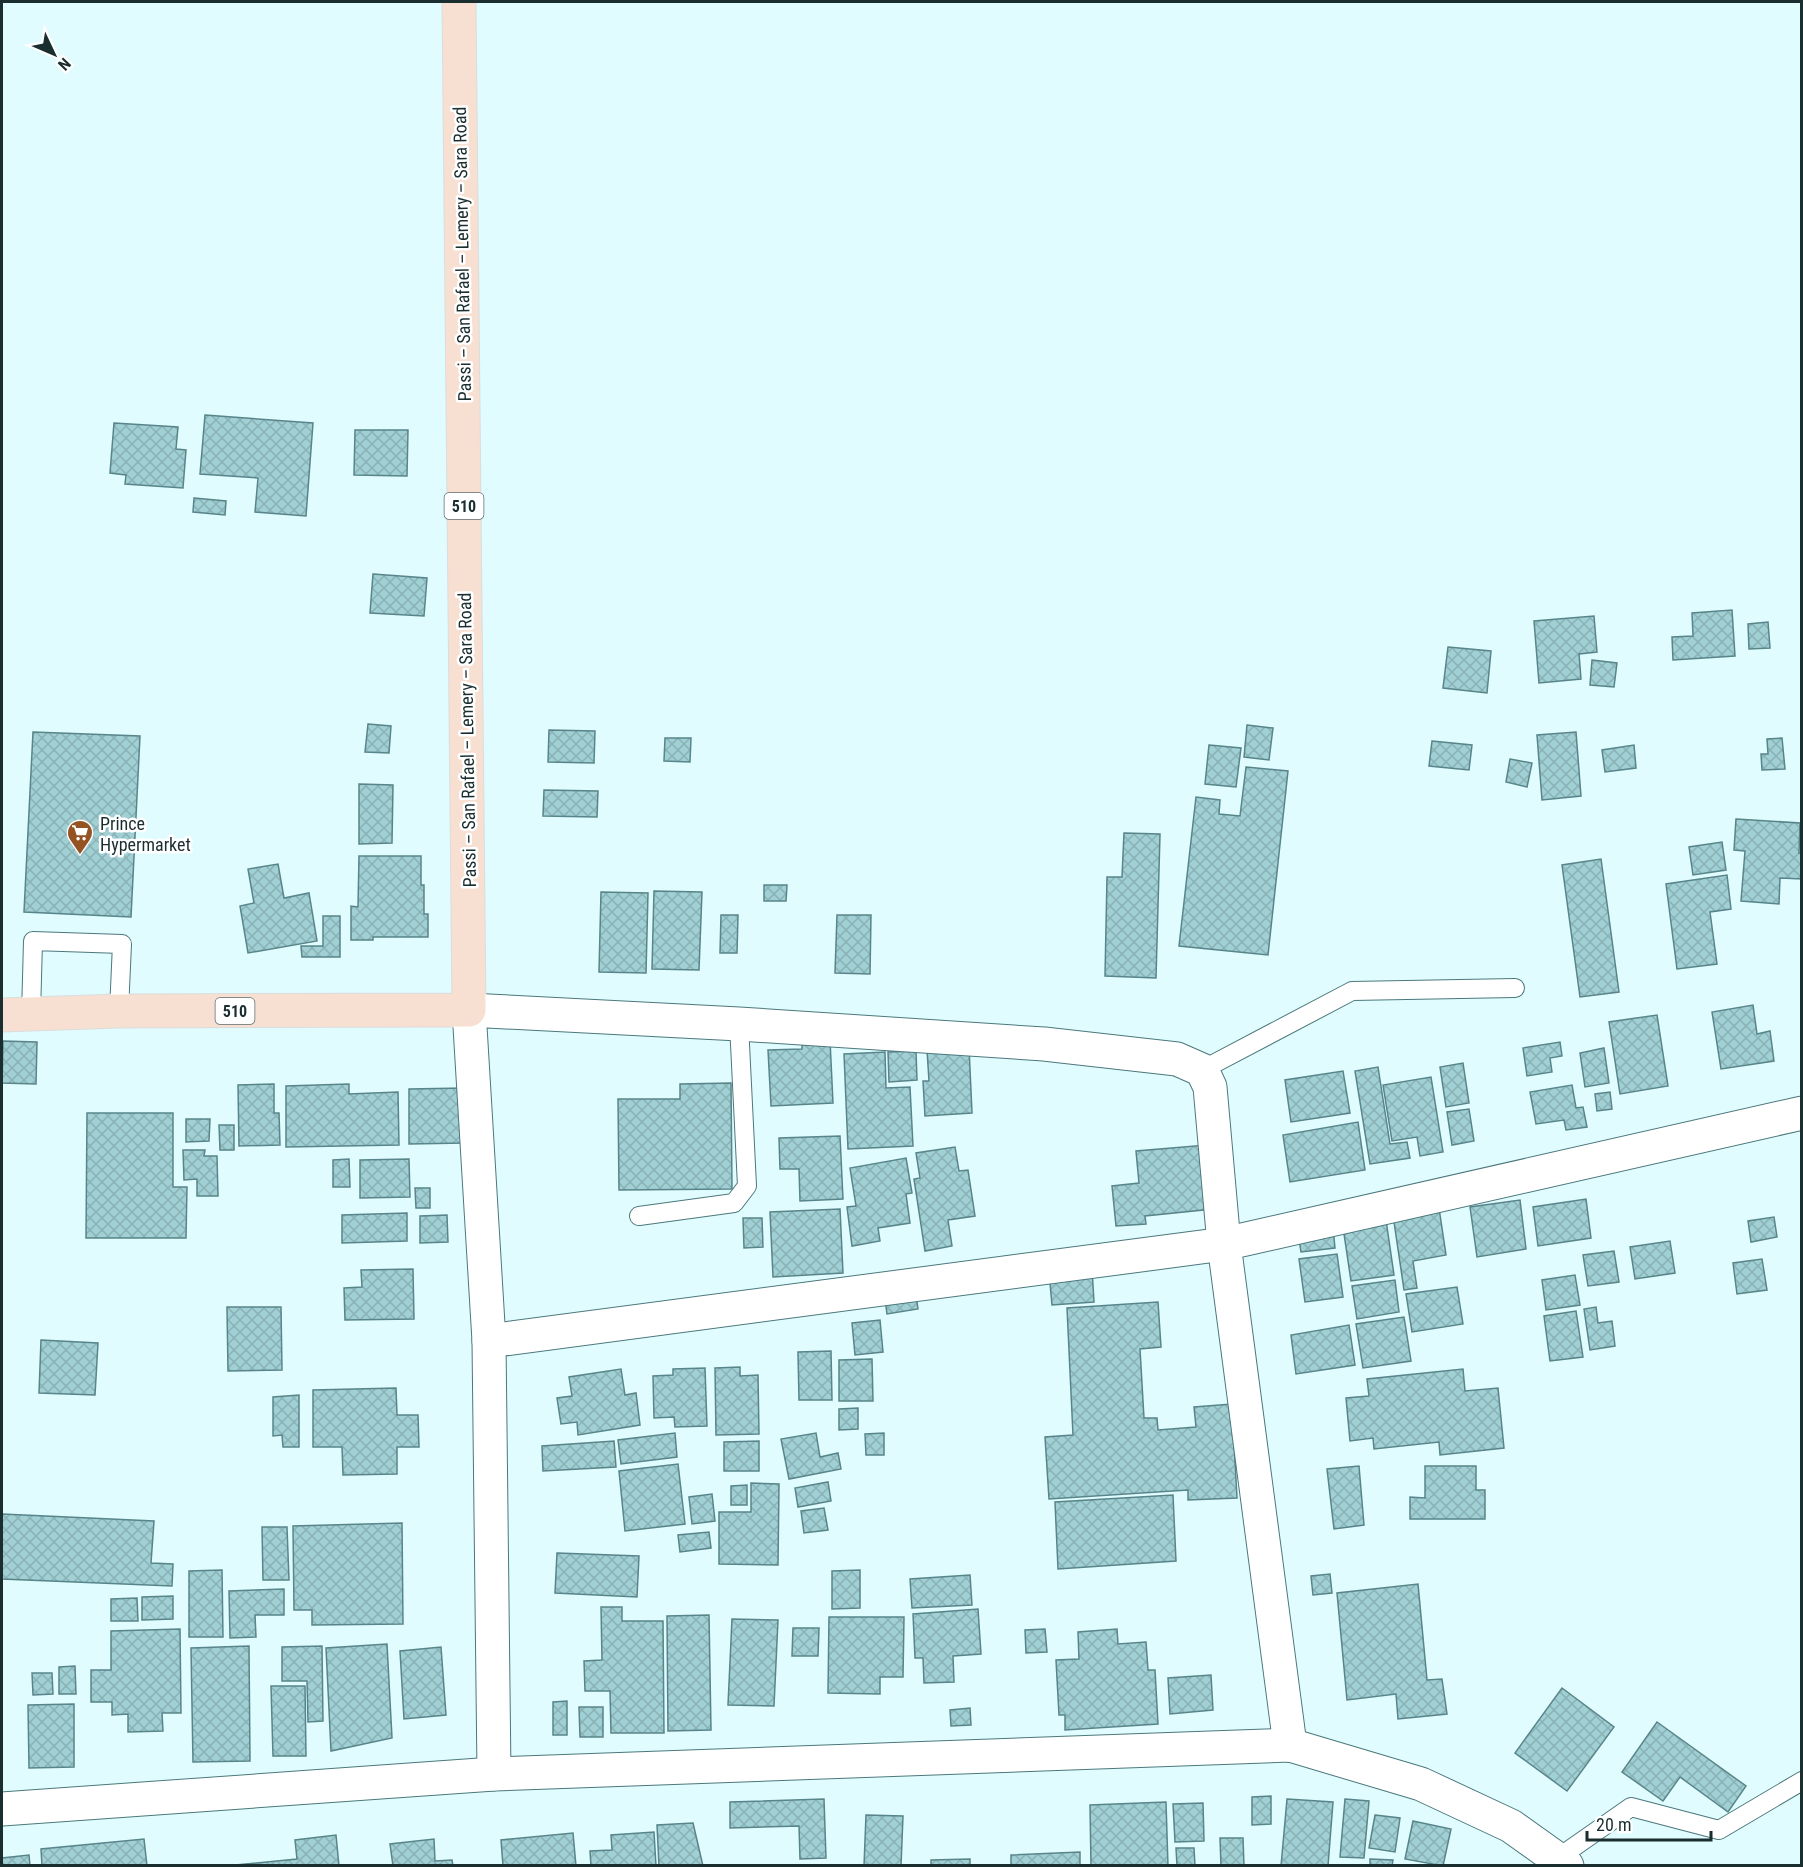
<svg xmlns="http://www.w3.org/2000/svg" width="1803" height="1867" font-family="'Roboto Condensed',sans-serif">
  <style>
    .building { fill: url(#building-cross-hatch); stroke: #588589; stroke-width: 1.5 }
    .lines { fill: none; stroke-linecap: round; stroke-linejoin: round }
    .service-casing { stroke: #4b787c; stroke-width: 20 }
    .minor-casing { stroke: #4b787c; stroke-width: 35 }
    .tertiary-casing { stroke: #4b787c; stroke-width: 35 }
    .primary-casing { stroke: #daddde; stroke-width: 35 }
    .service { stroke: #fff; stroke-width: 18 }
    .minor { stroke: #fff; stroke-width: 33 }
    .tertiary { stroke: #fff; stroke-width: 33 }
    .primary { stroke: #f7dfd1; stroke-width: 33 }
    .labels { text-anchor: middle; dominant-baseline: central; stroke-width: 5; stroke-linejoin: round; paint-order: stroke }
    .shield { fill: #fff; stroke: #5f6c6d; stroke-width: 1.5 }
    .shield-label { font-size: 16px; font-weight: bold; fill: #1a2d2f }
    .street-label { font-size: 18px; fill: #1a2d2f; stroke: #fff }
    .poi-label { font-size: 18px; fill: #1a2d2f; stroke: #fff; text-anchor: start }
  </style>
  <defs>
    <pattern id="building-cross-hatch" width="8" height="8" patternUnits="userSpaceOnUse" patternTransform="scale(1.5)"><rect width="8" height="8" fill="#a0cfd4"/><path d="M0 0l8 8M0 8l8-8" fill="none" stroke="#89b2b6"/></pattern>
  </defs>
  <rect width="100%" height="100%" fill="#e0fcff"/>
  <g class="building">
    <polygon points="205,415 313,423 306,516 255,512 258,478 200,474"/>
    <polygon points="114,423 178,427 176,449 186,450 183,488 125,484 126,475 110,473"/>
    <polygon points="355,430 408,430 407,476 354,475"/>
    <polygon points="194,498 226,501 225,515 193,512"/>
    <polygon points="373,574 427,578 424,616 370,613"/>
    <polygon points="1732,610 1735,656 1673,660 1672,637 1693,636 1692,613"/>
    <polygon points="1594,616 1597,652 1579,654 1581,679 1539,683 1534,621"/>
    <polygon points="1768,622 1770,648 1749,649 1748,624"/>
    <polygon points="1448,647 1491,651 1487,693 1443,688"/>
    <polygon points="1592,660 1617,663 1614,687 1590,685"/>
    <polygon points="368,724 391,726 389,753 365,752"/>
    <polygon points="1247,725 1273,728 1269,760 1244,757"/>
    <polygon points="549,730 595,731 594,763 548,762"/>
    <polygon points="33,732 140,736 131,917 24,912"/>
    <polygon points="1576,732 1581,796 1542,800 1537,735"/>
    <polygon points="665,738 691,738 690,762 664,761"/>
    <polygon points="1782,738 1785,769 1762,770 1761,754 1768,754 1767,739"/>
    <polygon points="1432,741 1472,745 1469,770 1429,766"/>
    <polygon points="1209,745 1241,748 1236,787 1205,784"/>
    <polygon points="1634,745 1636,768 1605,772 1602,750"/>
    <polygon points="1510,759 1532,763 1527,787 1506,782"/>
    <polygon points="1246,767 1288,771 1268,955 1179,946 1196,797 1220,800 1219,814 1240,816"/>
    <polygon points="359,784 393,785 392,843 359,844"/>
    <polygon points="544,790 598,791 597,817 543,816"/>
    <polygon points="1736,819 1800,823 1799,853 1802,854 1802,879 1780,878 1779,904 1741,901 1745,851 1734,850"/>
    <polygon points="1124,833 1160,834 1156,978 1105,976 1107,877 1122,877"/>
    <polygon points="1722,842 1726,870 1693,875 1689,847"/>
    <polygon points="359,856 421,856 421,885 424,885 424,914 428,914 428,937 373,937 373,940 351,940 351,906 358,907"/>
    <polygon points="1601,859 1619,992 1580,997 1562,865"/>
    <polygon points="278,864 284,898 309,893 317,941 248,953 240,906 254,903 248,869"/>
    <polygon points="1727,875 1731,909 1710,912 1717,964 1677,969 1666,884"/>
    <polygon points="764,885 787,885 786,901 764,901"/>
    <polygon points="654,891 702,892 699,970 652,969"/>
    <polygon points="601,892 648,893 646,973 599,972"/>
    <polygon points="721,915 738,915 737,953 720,953"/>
    <polygon points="837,915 871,915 870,974 835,973"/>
    <polygon points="323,916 340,916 340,957 302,957 301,946 323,946"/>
    <polygon points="1753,1005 1757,1034 1770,1031 1774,1061 1721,1069 1712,1012"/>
    <polygon points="1657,1015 1668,1086 1620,1094 1609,1022"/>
    <polygon points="830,1040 833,1103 771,1106 768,1050 802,1049 802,1041"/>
    <polygon points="3,1041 37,1042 36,1084 2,1083"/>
    <polygon points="1560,1042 1562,1056 1550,1058 1552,1072 1527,1076 1523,1048"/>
    <polygon points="969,1047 972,1113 925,1116 923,1081 929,1081 927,1050"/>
    <polygon points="1604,1048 1609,1083 1585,1087 1580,1053"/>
    <polygon points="916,1051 917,1080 889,1082 888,1052"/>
    <polygon points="885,1052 886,1088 910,1087 913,1146 848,1149 844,1054"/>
    <polygon points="1463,1063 1469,1103 1446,1107 1440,1067"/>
    <polygon points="1378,1067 1390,1144 1407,1142 1410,1158 1370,1164 1355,1071"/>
    <polygon points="1343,1071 1350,1113 1291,1122 1285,1080"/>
    <polygon points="1431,1077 1443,1152 1420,1156 1417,1137 1392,1141 1383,1085"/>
    <polygon points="731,1083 732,1189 619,1190 618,1099 680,1099 680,1084"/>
    <polygon points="274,1084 274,1113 279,1113 280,1145 239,1146 238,1085"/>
    <polygon points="349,1084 349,1094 398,1092 399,1145 286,1147 286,1086"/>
    <polygon points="1572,1085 1576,1108 1583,1107 1587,1127 1566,1130 1564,1120 1536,1124 1530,1092"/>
    <polygon points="464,1088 465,1143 409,1144 409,1089"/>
    <polygon points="1610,1092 1612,1109 1597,1111 1595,1094"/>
    <polygon points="1469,1109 1474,1141 1452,1145 1447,1112"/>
    <polygon points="87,1113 173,1113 173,1187 187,1187 186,1238 86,1238"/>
    <polygon points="186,1119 210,1119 209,1141 186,1142"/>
    <polygon points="1358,1122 1365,1170 1290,1182 1283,1135"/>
    <polygon points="219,1125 234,1125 234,1150 220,1150"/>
    <polygon points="840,1136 843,1199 800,1201 799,1169 780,1169 779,1138"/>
    <polygon points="1207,1145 1213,1209 1145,1216 1146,1224 1116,1226 1112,1186 1139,1183 1136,1151"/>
    <polygon points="955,1147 959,1171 968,1170 975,1216 948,1220 952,1246 925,1251 914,1179 920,1178 916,1153"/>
    <polygon points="183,1150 205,1150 204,1156 217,1156 218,1196 197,1196 197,1179 184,1180"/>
    <polygon points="906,1158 912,1193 906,1194 910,1223 878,1228 880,1241 852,1246 847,1207 856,1206 850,1168"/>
    <polygon points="349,1159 350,1187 333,1187 333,1160"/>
    <polygon points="409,1159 410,1197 360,1198 360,1160"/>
    <polygon points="415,1188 430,1188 430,1208 416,1208"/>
    <polygon points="1586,1199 1591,1238 1538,1246 1533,1207"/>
    <polygon points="1520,1200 1526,1249 1477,1257 1470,1207"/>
    <polygon points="1439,1208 1446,1255 1413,1261 1417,1288 1404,1290 1393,1215"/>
    <polygon points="840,1209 843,1273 773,1277 770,1212"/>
    <polygon points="407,1213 407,1241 342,1243 342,1215"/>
    <polygon points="447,1215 448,1242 420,1243 420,1216"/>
    <polygon points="1774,1217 1777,1237 1751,1242 1748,1221"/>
    <polygon points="743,1218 762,1218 763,1247 744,1248"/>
    <polygon points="1386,1220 1394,1275 1351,1281 1343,1227"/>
    <polygon points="1333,1228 1335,1248 1301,1252 1298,1233"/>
    <polygon points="1670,1241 1675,1273 1635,1279 1630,1247"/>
    <polygon points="1614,1251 1619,1282 1588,1286 1583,1255"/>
    <polygon points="1337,1254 1343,1297 1305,1302 1299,1259"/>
    <polygon points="1762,1259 1767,1290 1737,1294 1733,1263"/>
    <polygon points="413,1269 414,1319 345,1320 344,1288 362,1287 361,1270"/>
    <polygon points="1092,1269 1094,1302 1052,1305 1049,1272"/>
    <polygon points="1575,1275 1580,1305 1546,1310 1542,1280"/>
    <polygon points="1395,1280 1399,1312 1357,1319 1352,1286"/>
    <polygon points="1457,1287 1463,1324 1412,1332 1406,1294"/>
    <polygon points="916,1295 918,1309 887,1314 885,1299"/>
    <polygon points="1158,1302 1161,1347 1140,1349 1144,1418 1157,1418 1158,1430 1196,1427 1194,1407 1232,1404 1237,1498 1188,1500 1188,1490 1049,1499 1045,1437 1073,1435 1067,1308"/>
    <polygon points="227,1307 281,1307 282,1370 228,1371"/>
    <polygon points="1596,1307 1598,1323 1612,1321 1615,1346 1590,1350 1584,1309"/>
    <polygon points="1576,1311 1583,1357 1550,1361 1544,1316"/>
    <polygon points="1404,1317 1411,1361 1363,1368 1356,1324"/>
    <polygon points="880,1320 883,1352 855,1355 852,1323"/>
    <polygon points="1349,1325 1355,1365 1296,1374 1291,1335"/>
    <polygon points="41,1340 98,1343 95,1395 39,1393"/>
    <polygon points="831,1351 832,1400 799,1400 798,1352"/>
    <polygon points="872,1359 873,1401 839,1401 839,1360"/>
    <polygon points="740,1367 740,1376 758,1375 759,1434 716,1435 715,1368"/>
    <polygon points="705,1368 707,1426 675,1427 674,1417 654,1418 653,1376 673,1375 673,1369"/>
    <polygon points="621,1369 625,1395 636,1393 640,1425 578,1435 577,1422 561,1424 557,1398 572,1396 569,1377"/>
    <polygon points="1463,1369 1465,1391 1498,1388 1504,1448 1440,1455 1439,1442 1374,1449 1373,1438 1350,1441 1346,1398 1369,1396 1367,1379"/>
    <polygon points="396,1388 397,1415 418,1415 419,1447 397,1447 397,1474 343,1475 342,1447 313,1447 313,1390"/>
    <polygon points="299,1395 299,1447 283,1447 282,1435 273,1436 273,1397"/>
    <polygon points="858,1408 858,1429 839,1430 839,1409"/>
    <polygon points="675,1433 677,1457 621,1464 618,1440"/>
    <polygon points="816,1433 820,1457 838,1453 841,1469 789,1479 781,1439"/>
    <polygon points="884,1433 884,1455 866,1455 865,1434"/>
    <polygon points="614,1441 616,1467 543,1471 542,1446"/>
    <polygon points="759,1441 759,1471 724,1471 724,1442"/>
    <polygon points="678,1464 685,1524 625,1531 619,1471"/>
    <polygon points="1359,1466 1364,1525 1334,1529 1327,1469"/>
    <polygon points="1425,1466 1476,1466 1476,1490 1485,1490 1485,1519 1410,1519 1410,1497 1425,1498"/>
    <polygon points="828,1482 831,1501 798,1507 795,1488"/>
    <polygon points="751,1483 779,1484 778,1565 719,1564 719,1512 751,1512"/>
    <polygon points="747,1485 747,1505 731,1505 731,1486"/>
    <polygon points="712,1494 715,1521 692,1524 689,1497"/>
    <polygon points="1173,1495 1176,1561 1058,1569 1055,1502"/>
    <polygon points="824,1508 828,1530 804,1533 801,1511"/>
    <polygon points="2,1514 154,1521 151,1563 173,1564 172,1586 2,1579"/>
    <polygon points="402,1523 403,1624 312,1625 312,1610 294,1610 293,1526"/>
    <polygon points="262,1527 287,1527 289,1580 263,1580"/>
    <polygon points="709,1532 711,1548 680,1552 678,1535"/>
    <polygon points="557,1553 639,1556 637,1597 555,1593"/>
    <polygon points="222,1570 223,1637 189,1637 189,1571"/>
    <polygon points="860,1570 860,1608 832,1609 832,1571"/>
    <polygon points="1330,1574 1332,1593 1313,1595 1311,1576"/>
    <polygon points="970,1575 972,1605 912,1608 910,1579"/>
    <polygon points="1418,1584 1427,1680 1442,1679 1447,1714 1398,1719 1396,1694 1347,1700 1337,1593"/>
    <polygon points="284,1589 284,1615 255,1615 256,1637 230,1638 229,1591"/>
    <polygon points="173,1596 173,1619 142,1620 142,1597"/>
    <polygon points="137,1598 138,1621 111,1621 111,1599"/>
    <polygon points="601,1607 622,1607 622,1621 663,1621 664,1733 611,1733 610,1691 585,1691 584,1661 602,1660"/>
    <polygon points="978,1609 981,1654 953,1656 954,1682 924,1683 923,1658 915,1658 913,1614"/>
    <polygon points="709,1615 711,1730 668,1731 667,1616"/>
    <polygon points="829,1617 904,1617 903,1677 880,1677 880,1694 828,1693"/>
    <polygon points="732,1619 778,1620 774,1706 728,1705"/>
    <polygon points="793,1628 819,1628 818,1656 792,1656"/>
    <polygon points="180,1629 181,1713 162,1713 163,1731 128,1732 128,1714 112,1715 112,1702 91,1702 91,1670 111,1670 111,1631"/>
    <polygon points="1045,1629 1047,1652 1026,1653 1025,1630"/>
    <polygon points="1117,1629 1118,1644 1146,1642 1148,1670 1155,1670 1158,1724 1065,1730 1065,1715 1059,1715 1056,1660 1079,1659 1078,1632"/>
    <polygon points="387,1644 392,1738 331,1751 326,1648"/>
    <polygon points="249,1646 250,1761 193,1762 191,1648"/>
    <polygon points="322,1646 323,1721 308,1722 307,1681 282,1681 282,1647"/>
    <polygon points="441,1647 446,1715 404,1719 400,1651"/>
    <polygon points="75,1666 76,1694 59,1694 59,1667"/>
    <polygon points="32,1673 52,1673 53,1694 33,1695"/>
    <polygon points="1211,1675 1213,1710 1170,1714 1168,1678"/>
    <polygon points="271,1686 305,1686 306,1756 273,1756"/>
    <polygon points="1562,1688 1614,1727 1567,1791 1515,1753"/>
    <polygon points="567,1701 567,1735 553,1735 553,1702"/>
    <polygon points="74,1704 74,1767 29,1768 28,1705"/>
    <polygon points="579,1707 603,1707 603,1737 580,1737"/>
    <polygon points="970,1708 971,1725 951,1726 950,1710"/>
    <polygon points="1657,1722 1746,1786 1728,1812 1680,1777 1663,1801 1622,1772"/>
    <polygon points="1271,1796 1271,1824 1252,1825 1252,1797"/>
    <polygon points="824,1799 826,1858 800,1859 799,1826 730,1828 730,1802"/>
    <polygon points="1287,1799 1333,1802 1328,1866 1281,1866"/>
    <polygon points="1345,1799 1369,1801 1364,1858 1340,1857"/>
    <polygon points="1166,1802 1168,1866 1091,1866 1090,1805"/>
    <polygon points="1203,1803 1204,1841 1175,1842 1173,1804"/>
    <polygon points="866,1815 903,1816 901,1866 864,1866"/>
    <polygon points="1375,1815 1400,1818 1395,1852 1369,1848"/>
    <polygon points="1413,1821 1451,1829 1443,1866 1405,1859"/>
    <polygon points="693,1823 703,1866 659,1866 657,1825"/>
    <polygon points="654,1832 656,1866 591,1866 590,1851 612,1850 611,1835"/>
    <polygon points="573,1833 576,1866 503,1866 501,1840"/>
    <polygon points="336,1835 339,1866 225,1866 297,1859 295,1840"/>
    <polygon points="1220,1838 1243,1838 1244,1866 1221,1866"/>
    <polygon points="144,1839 147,1866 42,1866 41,1849"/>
    <polygon points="434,1839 435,1861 452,1860 453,1866 393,1866 390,1844"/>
    <polygon points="1176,1848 1194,1848 1195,1866 1177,1866"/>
    <polygon points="1080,1852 1080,1866 1011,1866 1011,1855"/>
    <polygon points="29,1855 30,1866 2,1866 2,1858"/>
    <polygon points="970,1859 970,1866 931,1866 931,1860"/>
    <polygon points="1370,1859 1393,1860 1392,1866 1370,1866"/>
  </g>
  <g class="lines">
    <defs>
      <g id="service">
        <polyline points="31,1015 33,941 122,944 119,1011"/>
        <polyline points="1202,1070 1352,991 1515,988"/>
        <polyline points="639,1216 734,1203 747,1186 739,1024"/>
        <polyline points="1558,1858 1631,1807 1719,1830 1802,1781"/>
      </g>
      <g id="minor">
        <polyline points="489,1341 1224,1244 1802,1113"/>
        <polyline points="494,1774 489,1341 469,1010 739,1024 1044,1044 1177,1059 1202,1070 1210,1087 1224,1244 1290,1745"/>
      </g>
      <polyline id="tertiary" points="2,1809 494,1774 1290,1745 1421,1784 1511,1826 1567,1866"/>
      <polyline id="primary" points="2,1015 119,1011 469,1010 459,2"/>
    </defs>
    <use href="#service" class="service-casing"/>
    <use href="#minor" class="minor-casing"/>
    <use href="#tertiary" class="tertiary-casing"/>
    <use href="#primary" class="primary-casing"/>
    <use href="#service" class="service"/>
    <use href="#minor" class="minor"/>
    <use href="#tertiary" class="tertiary"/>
    <use href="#primary" class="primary"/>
  </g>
  <defs>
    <symbol id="supermarket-pin" viewBox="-11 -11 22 30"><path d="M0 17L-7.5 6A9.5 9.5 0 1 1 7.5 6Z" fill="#955223" stroke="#fff"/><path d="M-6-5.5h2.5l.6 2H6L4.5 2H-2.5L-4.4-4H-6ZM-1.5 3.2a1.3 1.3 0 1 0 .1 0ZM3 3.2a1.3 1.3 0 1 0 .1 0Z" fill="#fff"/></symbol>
  </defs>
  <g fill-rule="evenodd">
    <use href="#supermarket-pin" x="65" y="818" width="30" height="40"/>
  </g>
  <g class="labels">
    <g class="shield">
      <rect x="444.5" y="493" width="39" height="26" rx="4.5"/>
      <rect x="215.5" y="998" width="39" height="26" rx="4.5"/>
    </g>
    <g class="shield-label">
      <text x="464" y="506">510</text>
      <text x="235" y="1011">510</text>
    </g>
    <g class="street-label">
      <text transform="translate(462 254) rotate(-91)">Passi – San Rafael – Lemery – Sara Road</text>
      <text transform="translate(467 740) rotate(-91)">Passi – San Rafael – Lemery – Sara Road</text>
    </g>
    <g class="poi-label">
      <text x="100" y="823">Prince<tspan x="100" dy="21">Hypermarket</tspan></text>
    </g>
  </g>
  <rect width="1803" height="1867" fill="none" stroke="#1a2d2f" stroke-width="6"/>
  <g transform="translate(54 54) rotate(134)" stroke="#ffffff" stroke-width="4.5" paint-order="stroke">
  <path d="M0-4.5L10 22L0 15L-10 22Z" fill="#1a2d2f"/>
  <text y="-9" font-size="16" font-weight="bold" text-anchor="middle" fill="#1a2d2f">N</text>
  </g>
  <path d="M1587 1831v9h124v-9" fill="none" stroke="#1a2d2f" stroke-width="3"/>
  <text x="1596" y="1831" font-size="18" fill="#1a2d2f" stroke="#ffffff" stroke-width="4.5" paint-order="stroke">20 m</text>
</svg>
